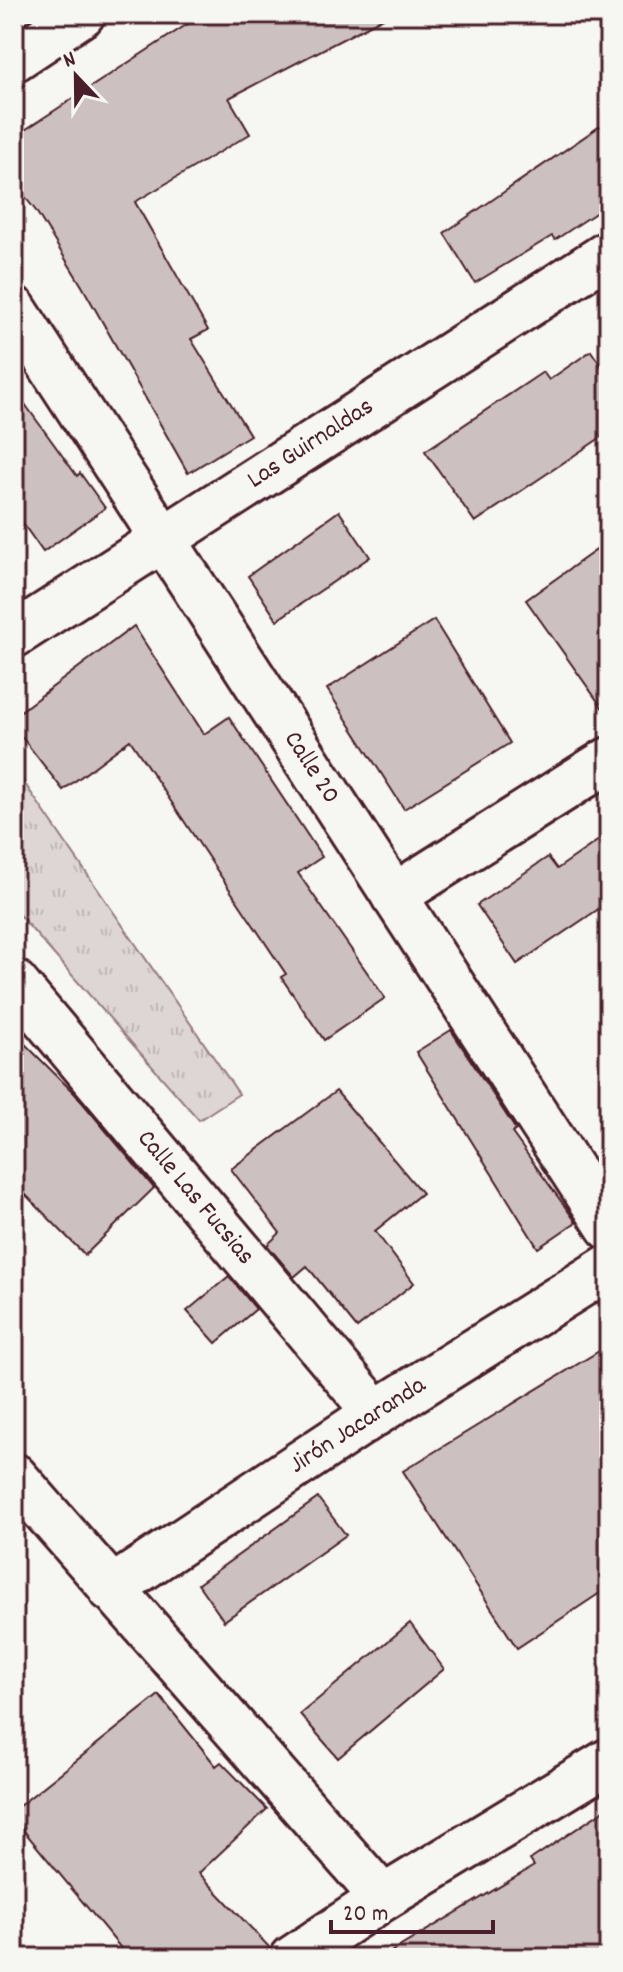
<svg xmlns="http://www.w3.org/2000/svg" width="623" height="1972" font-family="Dekko,sans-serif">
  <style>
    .grass { fill: url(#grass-tufts); stroke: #947a80; stroke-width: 2 }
    .building { fill: #ccc1c0; stroke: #4a1f2b; stroke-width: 2 }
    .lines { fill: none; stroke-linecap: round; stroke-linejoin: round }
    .minor-casing { stroke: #4a1f2b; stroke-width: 50 }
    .secondary-casing { stroke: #4a1f2b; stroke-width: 50 }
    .minor { stroke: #f6f6f2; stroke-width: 44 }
    .secondary { stroke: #f6f6f2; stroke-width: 44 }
    .labels { text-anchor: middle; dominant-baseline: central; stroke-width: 8; stroke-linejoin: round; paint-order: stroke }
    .street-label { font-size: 26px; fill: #4a1f2b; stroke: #f6f6f2 }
  </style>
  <defs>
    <pattern id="grass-tufts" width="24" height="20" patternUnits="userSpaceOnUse" patternTransform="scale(2)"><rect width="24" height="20" fill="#ddd6d5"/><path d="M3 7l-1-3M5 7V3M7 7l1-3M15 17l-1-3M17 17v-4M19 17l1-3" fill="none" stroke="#bfb7b7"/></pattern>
  </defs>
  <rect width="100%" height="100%" fill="#f6f6f2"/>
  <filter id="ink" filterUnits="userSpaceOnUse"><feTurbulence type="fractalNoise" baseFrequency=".0125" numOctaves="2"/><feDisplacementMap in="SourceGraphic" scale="16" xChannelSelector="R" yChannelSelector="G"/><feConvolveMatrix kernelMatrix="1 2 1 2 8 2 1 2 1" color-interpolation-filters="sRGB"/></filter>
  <g filter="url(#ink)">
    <g class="grass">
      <polygon points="14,14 44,14 14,33"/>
      <polygon points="14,768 239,1094 199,1120 14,909"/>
    </g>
    <g class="building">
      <polygon points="203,14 391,14 229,98 250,134 135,202 208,330 191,339 250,435 188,473 82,286 36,211 14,183 14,137"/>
      <polygon points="609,120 609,204 555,240 552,236 475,283 444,233"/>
      <polygon points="591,351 609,377 609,432 475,522 425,451 543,372 549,380"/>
      <polygon points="14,389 77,476 80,473 105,508 43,552 14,511"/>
      <polygon points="339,511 370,557 277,620 248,576"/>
      <polygon points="609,541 609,717 526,600"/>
      <polygon points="434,620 510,743 404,809 327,689"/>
      <polygon points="134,626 204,734 229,717 322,857 298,873 385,998 324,1040 281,977 286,974 130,740 63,790 14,727 14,716"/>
      <polygon points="609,833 609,902 517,964 477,905 548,857 557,869"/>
      <polygon points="451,1030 516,1130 512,1133 576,1222 538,1248 416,1052"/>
      <polygon points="14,1033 76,1095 154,1188 85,1255 14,1183"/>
      <polygon points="336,1091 422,1193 375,1231 414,1283 357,1328 307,1266 294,1277 267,1245 280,1233 231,1169"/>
      <polygon points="229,1276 256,1309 216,1343 187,1311"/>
      <polygon points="609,1345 609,1587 517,1648 403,1471"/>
      <polygon points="318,1498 346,1535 224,1621 198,1584"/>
      <polygon points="410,1623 444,1669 338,1758 300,1714"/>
      <polygon points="159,1695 216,1766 221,1762 267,1809 199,1873 270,1948 268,1958 129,1958 14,1819 14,1810"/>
      <polygon points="609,1807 609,1958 381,1958 534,1866 530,1860"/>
    </g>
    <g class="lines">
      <defs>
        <g id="minor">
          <polyline points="14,309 609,1227"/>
          <polyline points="14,635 609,253"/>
          <polyline points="394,896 609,760"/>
          <polyline points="14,982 376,1413"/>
          <polyline points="14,1476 383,1898"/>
          <polyline points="111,1589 376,1413 609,1267"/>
          <polyline points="293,1958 383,1898 609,1761"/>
        </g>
        <polyline id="secondary" points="14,59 82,14"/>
      </defs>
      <use href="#minor" class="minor-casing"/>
      <use href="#secondary" class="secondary-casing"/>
      <use href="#minor" class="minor"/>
      <use href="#secondary" class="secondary"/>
    </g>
  </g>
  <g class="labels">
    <g class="street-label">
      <text transform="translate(311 444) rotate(-33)">Las Guirnaldas</text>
      <text transform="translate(311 768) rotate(57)">Calle 20</text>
      <text transform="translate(195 1198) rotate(50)">Calle Las Fucsias</text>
      <text transform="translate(358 1426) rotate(-33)">Jirón Jacaranda</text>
    </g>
  </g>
  <rect width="623" height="1972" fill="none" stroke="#f6f6f2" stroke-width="48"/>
  <rect x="24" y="24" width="575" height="1924" fill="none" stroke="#4a1f2b" stroke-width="3" filter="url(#ink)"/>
  <g transform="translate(76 76) rotate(338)" stroke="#f6f6f2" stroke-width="6" paint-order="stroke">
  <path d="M0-6L14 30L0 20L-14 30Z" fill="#4a1f2b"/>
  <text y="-12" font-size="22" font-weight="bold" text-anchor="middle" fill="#4a1f2b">N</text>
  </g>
  <path d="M331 1920v12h162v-12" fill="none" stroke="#4a1f2b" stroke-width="4"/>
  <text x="343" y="1920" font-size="24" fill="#4a1f2b" stroke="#f6f6f2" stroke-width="6" paint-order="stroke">20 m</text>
</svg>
